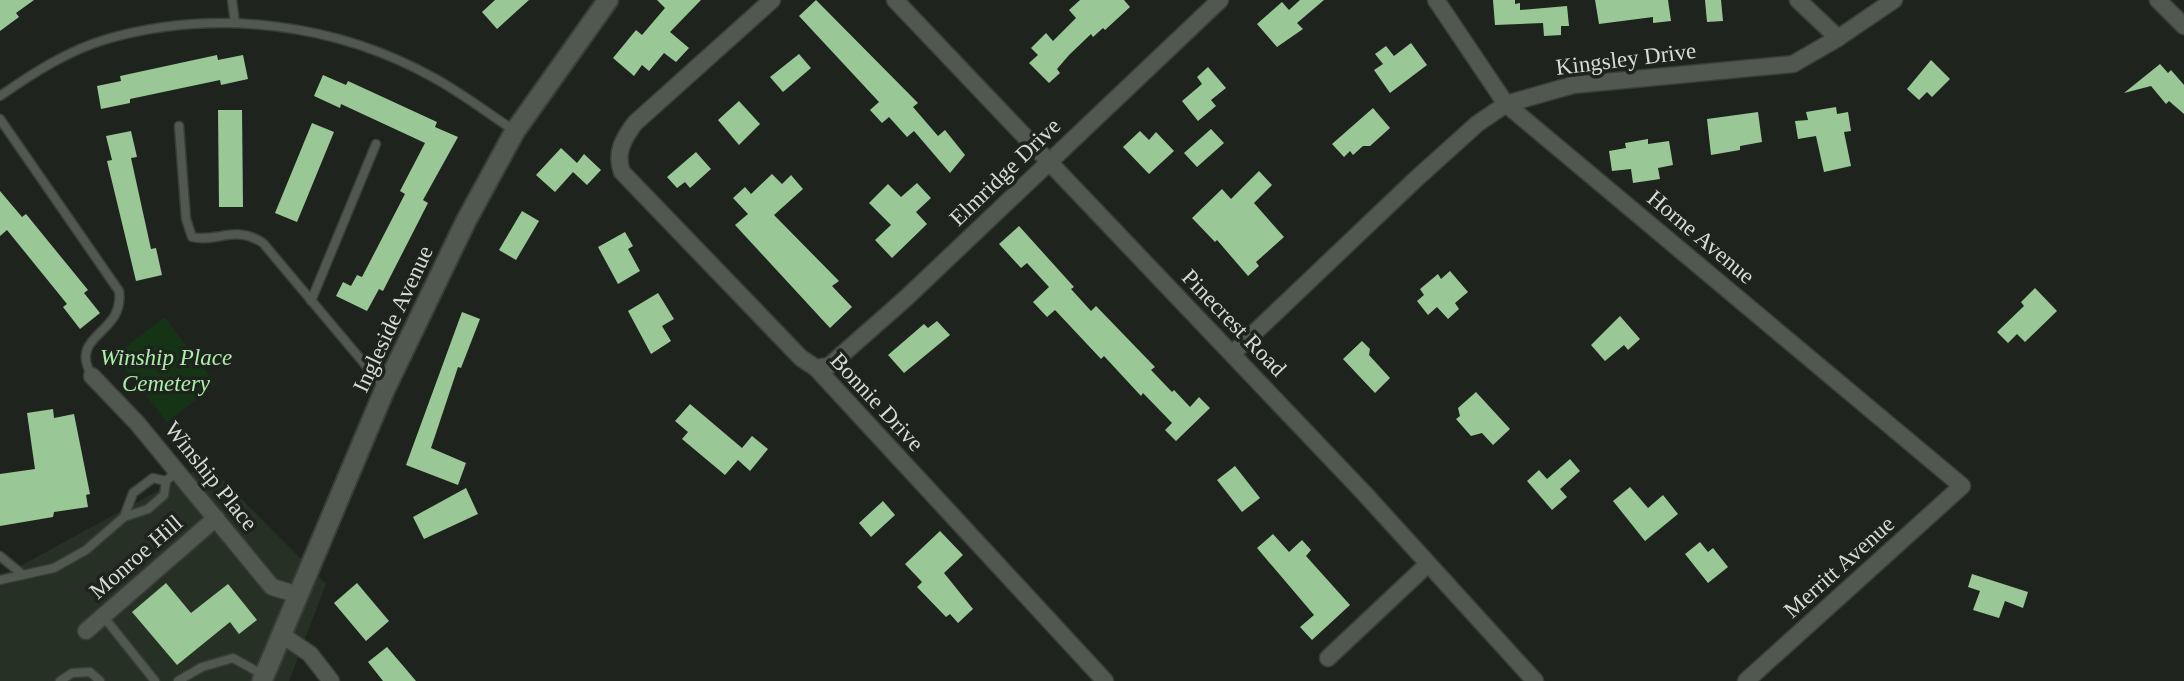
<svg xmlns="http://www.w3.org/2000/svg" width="2184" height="681" font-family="Georgia,serif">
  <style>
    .built { fill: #263025 }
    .green { fill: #153415 }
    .building { fill: #99c896 }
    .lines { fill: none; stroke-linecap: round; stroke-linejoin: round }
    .service-casing { stroke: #393e39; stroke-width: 11 }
    .minor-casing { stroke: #393e39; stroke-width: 19 }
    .tertiary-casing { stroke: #393e39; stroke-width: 23 }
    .service { stroke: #515850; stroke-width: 8 }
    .minor { stroke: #515850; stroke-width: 16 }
    .tertiary { stroke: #515850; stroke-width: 19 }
    .labels { text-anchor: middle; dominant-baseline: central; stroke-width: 7; stroke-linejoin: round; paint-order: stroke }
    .street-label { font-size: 23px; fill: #d6dbd6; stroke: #1e241d }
    .park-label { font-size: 23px; font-style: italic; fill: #abeea9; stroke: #1e241d }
  </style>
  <rect width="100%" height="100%" fill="#1e241d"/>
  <polygon class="built" points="207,464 326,584 289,681 0,681 0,577"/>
  <polygon class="green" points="164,317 216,384 167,422 115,356"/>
  <g class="building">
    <polygon points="0,0 34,0 16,13 19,17 0,31"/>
    <polygon points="495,0 529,0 497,29 482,12"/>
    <polygon points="657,0 701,0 670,32 689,48 676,62 664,53 649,71 642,65 634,76 613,58 636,30 642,35 665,8"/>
    <polygon points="816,0 918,103 913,107 938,136 945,130 965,155 950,173 914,131 907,137 889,117 882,123 870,110 879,102 799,16"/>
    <polygon points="1080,0 1124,0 1130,7 1105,30 1103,28 1093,37 1091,34 1069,55 1057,69 1060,73 1049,83 1029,63 1038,55 1031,48 1046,33 1053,41 1076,18 1069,10"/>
    <polygon points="1300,0 1324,0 1297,23 1303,29 1277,47 1257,24 1282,2 1289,10"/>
    <polygon points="1493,0 1515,0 1515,4 1520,3 1520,10 1567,6 1569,26 1561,26 1561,35 1544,36 1543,23 1495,25"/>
    <polygon points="1595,0 1668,0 1671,21 1653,23 1653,17 1599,24"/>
    <polygon points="1705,0 1721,0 1723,21 1707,22"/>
    <polygon points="1411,43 1427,65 1390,93 1374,70 1383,64 1375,54 1386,46 1394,56"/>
    <polygon points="799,54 811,68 783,92 770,77"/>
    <polygon points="217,55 218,60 243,55 248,79 221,85 220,80 130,99 130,103 101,109 97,86 121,81 120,76"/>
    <polygon points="1931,60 1950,79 1932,97 1927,92 1919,100 1907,89"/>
    <polygon points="2160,64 2168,73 2171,70 2184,85 2184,114 2169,101 2166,104 2151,86 2124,93"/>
    <polygon points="1208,67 1226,88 1211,100 1216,106 1198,121 1182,101 1202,84 1197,77"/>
    <polygon points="323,75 346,85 348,81 437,122 435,127 458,137 423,200 428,203 383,291 379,289 367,311 336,296 343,282 351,286 357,275 362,277 405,194 400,191 425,143 341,104 340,108 314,96"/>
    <polygon points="739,101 760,124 739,145 718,120"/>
    <polygon points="1836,107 1837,114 1848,112 1851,131 1844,132 1851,166 1824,172 1816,136 1798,139 1795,121 1808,120 1806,112"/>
    <polygon points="1373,108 1390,128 1370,146 1363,146 1353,155 1350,151 1344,157 1332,144"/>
    <polygon points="218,110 242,110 243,207 219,207"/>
    <polygon points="1758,112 1762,142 1740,146 1740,150 1711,155 1707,119"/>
    <polygon points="312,123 334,132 297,222 275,213"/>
    <polygon points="1211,129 1224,143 1197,167 1184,153"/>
    <polygon points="131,131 137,157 131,158 151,249 156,248 162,275 136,281 107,161 112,160 106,136"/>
    <polygon points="1140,131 1149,140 1156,132 1174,151 1149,174 1123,147"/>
    <polygon points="1648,139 1648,144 1669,141 1673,165 1658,168 1660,179 1633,183 1631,169 1612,171 1609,151 1626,148 1625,143"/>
    <polygon points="561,148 577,163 584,154 601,170 587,185 573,172 555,192 536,175"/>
    <polygon points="696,152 711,169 690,188 685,182 677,188 667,177"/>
    <polygon points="1259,171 1272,185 1254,203 1284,237 1256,262 1259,266 1248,276 1217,240 1215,242 1192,218 1222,189 1231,199"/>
    <polygon points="772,174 782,184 791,175 803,189 774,215 839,281 832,286 852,307 830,328 735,225 748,214 733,198 745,187 751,194"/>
    <polygon points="917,183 931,198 916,212 927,224 892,258 875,240 891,225 869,203 888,184 901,197"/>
    <polygon points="0,191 22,217 26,214 88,290 84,293 100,313 80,329 63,307 67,304 7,230 0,236"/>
    <polygon points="522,211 539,221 516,260 499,250"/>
    <polygon points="1019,226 1074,287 1071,289 1091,311 1096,306 1155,367 1151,370 1172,392 1174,390 1190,407 1199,397 1210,408 1176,441 1165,430 1172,423 1143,393 1141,396 1104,356 1101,359 1055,310 1047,317 1033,302 1049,287 1027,263 1021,268 999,244"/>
    <polygon points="625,232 633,246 628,249 640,271 618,284 598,247"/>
    <polygon points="1450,271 1468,292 1455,303 1459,309 1448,319 1437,307 1428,315 1417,301 1424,295 1420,289 1438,274 1441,279"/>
    <polygon points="2035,288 2057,311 2025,342 2017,334 2008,343 1997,332 2024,306 2021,302"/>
    <polygon points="658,293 674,319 662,326 671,341 651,354 628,311"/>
    <polygon points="462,312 480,319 461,368 458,367 431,448 466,463 458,485 406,465"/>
    <polygon points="1620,316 1640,339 1628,350 1624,345 1605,361 1591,345"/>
    <polygon points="937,321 950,335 904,373 888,355 924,324 928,328"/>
    <polygon points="1362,341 1370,349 1369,355 1390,378 1375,393 1343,359"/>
    <polygon points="1476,392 1510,429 1493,445 1482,433 1471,436 1456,419 1460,416 1458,408"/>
    <polygon points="690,404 742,448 752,436 768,449 750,471 738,460 725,475 682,439 688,432 675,421"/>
    <polygon points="53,409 54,418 74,414 90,494 86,495 88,507 54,512 53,517 0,526 0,474 35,469 27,413"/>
    <polygon points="1570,459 1580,471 1560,489 1567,497 1552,510 1527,481 1539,470 1547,479"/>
    <polygon points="1235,466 1260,498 1242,512 1217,480"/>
    <polygon points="1630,487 1648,508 1663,495 1678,514 1645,541 1613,501"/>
    <polygon points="466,488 478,514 424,539 413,517"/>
    <polygon points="883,501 895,515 871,537 859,523"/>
    <polygon points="940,531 963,555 944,573 973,609 958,623 950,614 946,617 917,587 922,582 905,564"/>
    <polygon points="1273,534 1289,552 1302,540 1311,550 1306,556 1350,605 1312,640 1300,627 1314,615 1257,548"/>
    <polygon points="1700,542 1708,552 1713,548 1728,567 1708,583 1685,554"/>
    <polygon points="1972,574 2028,592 2023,608 2005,601 1999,618 1973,610 1980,591 1968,587"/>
    <polygon points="166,583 191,613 228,584 257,620 239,634 230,622 177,665 132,612"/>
    <polygon points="357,583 389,621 366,641 334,603"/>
    <polygon points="387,647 416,681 383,681 368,662"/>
  </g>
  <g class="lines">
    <defs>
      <g id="service">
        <polyline points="232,0 235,23"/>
        <path d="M0,96C33,73 69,50 107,39C216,8 337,23 436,79C463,94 489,114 515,131"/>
        <path d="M0,119L119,291C125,335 67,334 92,376"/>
        <path d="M179,126L186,219L192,237C218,243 235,224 263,243L384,387"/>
        <polyline points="311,301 376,144"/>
        <polyline points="124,517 133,493 153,478 166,481"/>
        <polyline points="0,556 23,575"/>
        <polyline points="0,580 54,568 86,550 124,517 148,509 164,495 166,481 177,471"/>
        <polyline points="103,616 155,681"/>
        <polyline points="60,681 72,673 90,672 100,681"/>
        <polyline points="178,681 202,667 233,658 265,676"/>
      </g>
      <g id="minor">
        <path d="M772,0L635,123C623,139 615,153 622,172L801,358L816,368L1105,681"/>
        <polyline points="895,0 1364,493 1535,681"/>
        <polyline points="1436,0 1506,104 1962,486 1746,681"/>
        <polyline points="1798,0 1838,38"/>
        <polyline points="2158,0 2184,26"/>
        <polyline points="1232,354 1416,179 1477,124 1506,104 1573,85 1793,64 1838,38 1894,0"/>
        <polyline points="816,368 829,366 905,299 1220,0"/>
        <polyline points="92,376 137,423 272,587 299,595"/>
        <polyline points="86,631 216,518"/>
        <polyline points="282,635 310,654 331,681"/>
        <polyline points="1328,658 1428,564"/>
      </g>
      <polyline id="tertiary" points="262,681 385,389 466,221 515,131 608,0"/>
    </defs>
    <use href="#service" class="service-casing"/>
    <use href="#minor" class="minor-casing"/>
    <use href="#tertiary" class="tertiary-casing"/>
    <use href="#service" class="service"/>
    <use href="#minor" class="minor"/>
    <use href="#tertiary" class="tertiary"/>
  </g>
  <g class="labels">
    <g class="street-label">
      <text transform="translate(1626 59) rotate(-7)">Kingsley Drive</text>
      <text transform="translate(1005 172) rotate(-44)">Elmridge Drive</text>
      <text transform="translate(1701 237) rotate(40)">Horne Avenue</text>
      <text transform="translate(393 319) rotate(-65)">Ingleside Avenue</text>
      <text transform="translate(1234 323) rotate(46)">Pinecrest Road</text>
      <text transform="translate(877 402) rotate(47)">Bonnie Drive</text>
      <text transform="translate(211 476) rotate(51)">Winship Place</text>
      <text transform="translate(136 557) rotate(-41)">Monroe Hill</text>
      <text transform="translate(1839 567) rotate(-42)">Merritt Avenue</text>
    </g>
    <g class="park-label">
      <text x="166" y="357">Winship Place<tspan x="166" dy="26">Cemetery</tspan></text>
    </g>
  </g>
</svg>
